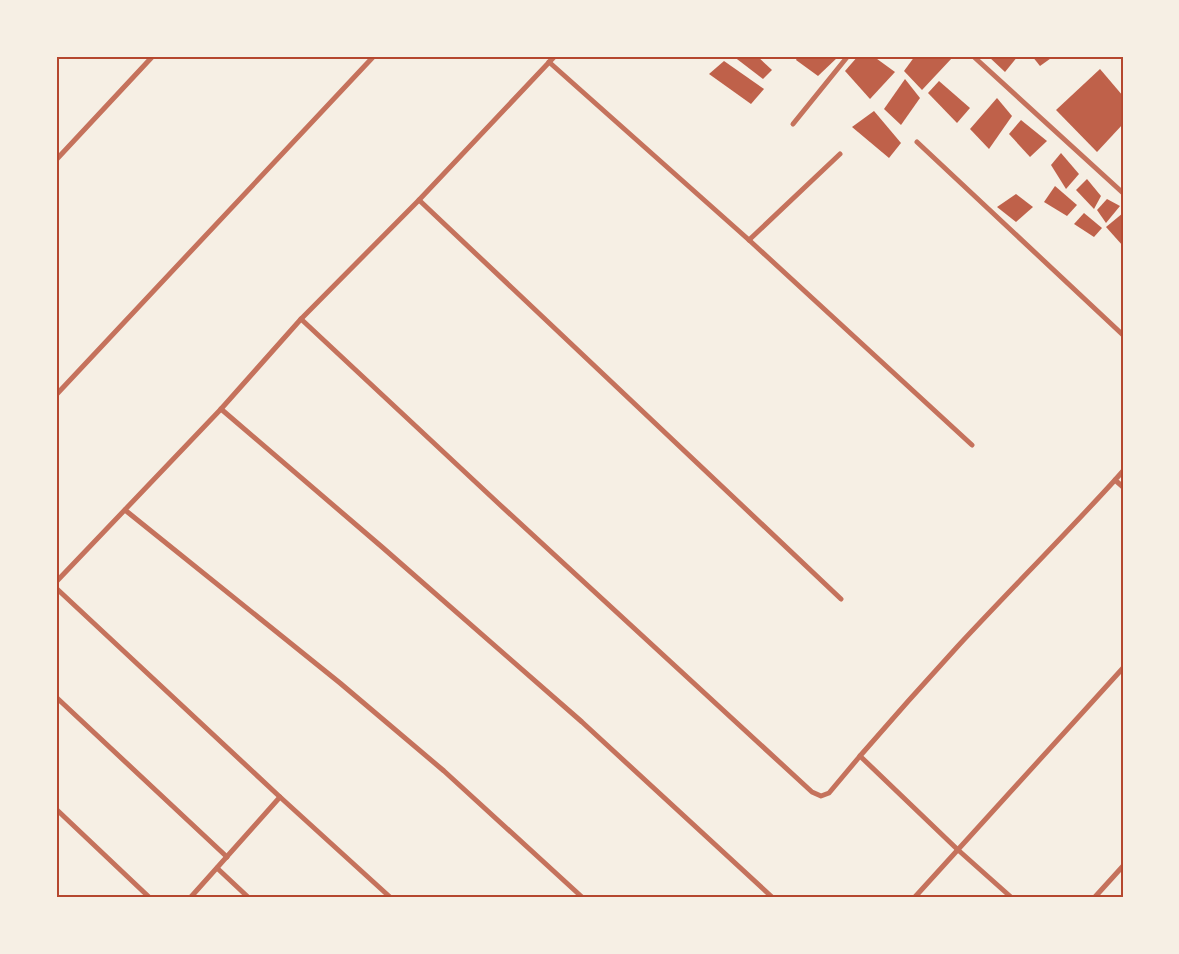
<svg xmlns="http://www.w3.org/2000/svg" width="1179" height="954" font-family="Inter,sans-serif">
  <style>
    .building { fill: #bf614a }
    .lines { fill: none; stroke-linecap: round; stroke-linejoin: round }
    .minor { stroke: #c5725c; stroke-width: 5 }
    .neatline { fill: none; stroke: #b5482f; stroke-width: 2 }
  </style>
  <rect width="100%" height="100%" fill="#f6efe4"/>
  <g class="building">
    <polygon points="733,56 757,56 772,70 763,79"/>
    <polygon points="798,56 839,56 818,76 796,60"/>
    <polygon points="858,56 873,56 895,72 870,99 845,71"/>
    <polygon points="915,56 951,56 952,58 922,90 904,71"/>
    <polygon points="988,56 1018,56 1005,72"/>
    <polygon points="1032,56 1054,56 1040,66"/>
    <polygon points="724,61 764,89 751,104 709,74"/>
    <polygon points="1100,69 1123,96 1123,124 1097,152 1056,110"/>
    <polygon points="905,79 920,98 901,125 884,109"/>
    <polygon points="939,81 970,108 957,123 928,93"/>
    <polygon points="997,98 1012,116 989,149 970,129"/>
    <polygon points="874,111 901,143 889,158 852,127"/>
    <polygon points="1021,120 1047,141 1030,157 1009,134"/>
    <polygon points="1061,153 1079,174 1066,189 1051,165"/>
    <polygon points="1087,179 1101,196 1094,209 1076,190"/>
    <polygon points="1055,186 1077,205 1067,216 1044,202"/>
    <polygon points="1016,194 1033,207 1016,222 997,207"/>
    <polygon points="1107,199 1120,206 1106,223 1097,210"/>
    <polygon points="1084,213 1102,228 1094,237 1074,224"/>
    <polygon points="1123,213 1123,246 1106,227"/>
  </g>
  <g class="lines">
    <g class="minor">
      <polyline points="973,56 1123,193"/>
      <polyline points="549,62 749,240 972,445"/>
      <polyline points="793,124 848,56"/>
      <polyline points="917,142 1123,335"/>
      <polyline points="56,160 153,56"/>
      <polyline points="419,200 841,599"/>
      <polyline points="749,240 840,154"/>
      <polyline points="301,319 498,503 812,792 821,796 829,793 860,756"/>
      <polyline points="56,395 374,56"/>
      <polyline points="221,409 382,547 582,722 773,898"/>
      <polyline points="1123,471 1115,480 1123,487"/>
      <polyline points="125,510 340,683 444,771 583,898"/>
      <polyline points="56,582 221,409 301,319 419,200 555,56"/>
      <polyline points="56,588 280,797 391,898"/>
      <polyline points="56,697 227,857"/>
      <polyline points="56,809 150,898"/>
      <polyline points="217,868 249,898"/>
      <polyline points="190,898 280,797"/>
      <polyline points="914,898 1123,668"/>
      <path d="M1012,898L957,849L860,756C892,719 925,682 958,646C1010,590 1064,536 1115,480"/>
      <polyline points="1094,898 1123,866"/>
    </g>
  </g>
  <rect width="1179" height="954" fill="none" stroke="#f6efe4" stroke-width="115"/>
  <rect x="58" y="58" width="1064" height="838" class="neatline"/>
</svg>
